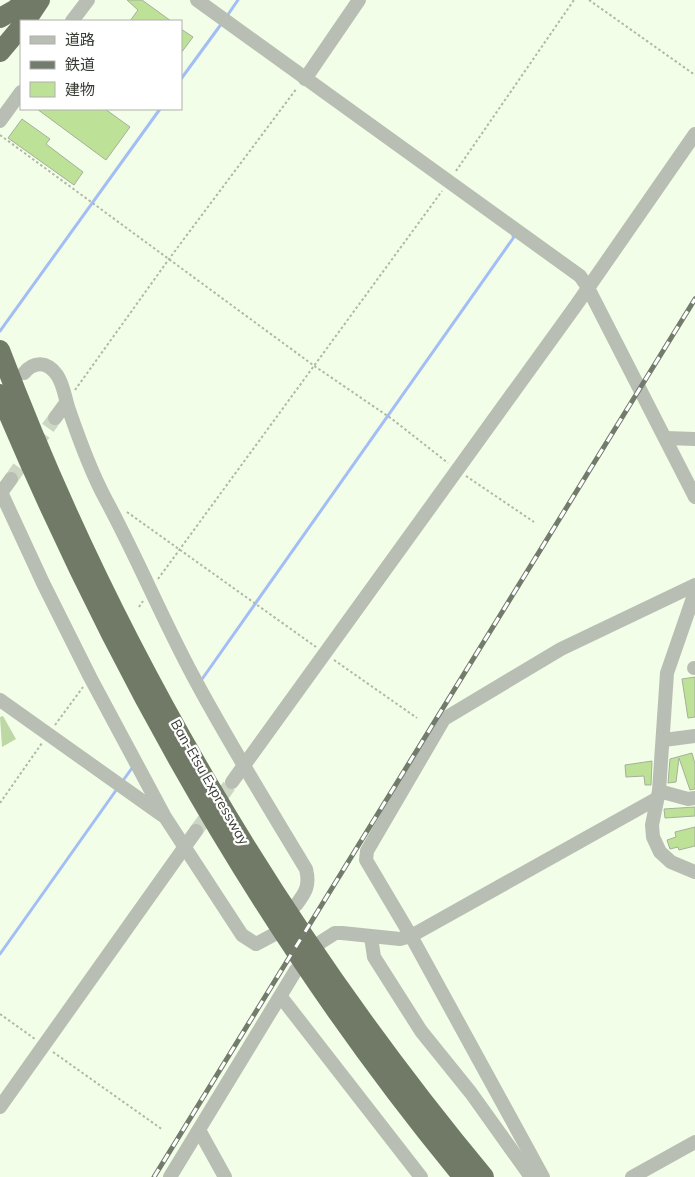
<svg xmlns="http://www.w3.org/2000/svg" width="695" height="1177" font-family="Mulish,'Noto Sans JP',sans-serif">
  <style>
    .green { fill: #bed8a5 }
    .lines { fill: none; stroke-linecap: round; stroke-linejoin: round }
    .stream { stroke: #a3bef6; stroke-width: 3 }
    .building { fill: #bde297; stroke: #a5b09b }
    .minor-tunnel { stroke: #ccd7c3; stroke-width: 14; stroke-dasharray: 14 7; stroke-linecap: butt }
    .path { stroke: #b0b9a7; stroke-width: 2; stroke-dasharray: 2.5 2.5; stroke-linecap: butt }
    .minor { stroke: #b9beb4; stroke-width: 14 }
    .highway { stroke: #707a67; stroke-width: 20 }
    .rail-casing { stroke: #737b6d; stroke-width: 5 }
    .rail { stroke: #fff; stroke-width: 3; stroke-dasharray: 9; stroke-linecap: butt }
    .labels { text-anchor: middle; dominant-baseline: central; stroke-width: 4.5; stroke-linejoin: round; paint-order: stroke }
    .street-label { font-size: 14px; fill: #363b32; stroke: #fff }
  </style>
  <rect width="100%" height="100%" fill="#f2fee7"/>
  <polygon class="green" points="3,716 16,739 2,747 0,717"/>
  <g class="lines">
    <g class="stream">
      <polyline points="227,16 238,0"/>
      <polyline points="181,79 222,23"/>
      <polyline points="0,331 160,109"/>
      <polyline points="200,682 514,237 513,236"/>
      <polyline points="122,782 132,768"/>
      <polyline points="0,954 117,789"/>
    </g>
  </g>
  <g class="building">
    <polygon points="127,0 142,0 171,21 130,21 138,10"/>
    <polygon points="181,29 193,37 181,53"/>
    <polygon points="37,109 105,109 130,127 106,160"/>
    <polygon points="22,119 50,139 46,144 83,172 74,185 8,138"/>
    <polygon points="695,677 695,717 688,718 682,679"/>
    <polygon points="692,753 695,764 695,789 690,790 679,758 676,782 668,783 670,759"/>
    <polygon points="652,761 651,785 645,785 644,776 626,777 625,765"/>
    <polygon points="695,807 695,816 665,818 664,809"/>
    <polygon points="695,827 695,846 679,850 678,847 670,849 667,840 676,837 675,832"/>
  </g>
  <g class="lines">
    <g class="minor-tunnel">
      <polyline points="11,479 55,418"/>
      <polyline points="196,831 232,782"/>
    </g>
    <g class="path">
      <polyline points="589,0 695,75"/>
      <polyline points="0,135 313,365 392,419 448,463"/>
      <polyline points="456,171 574,0"/>
      <polyline points="75,390 169,259 297,88"/>
      <polyline points="466,476 534,522"/>
      <polyline points="127,512 316,647"/>
      <polyline points="158,579 442,191"/>
      <polyline points="139,607 143,601"/>
      <polyline points="334,660 417,718"/>
      <polyline points="55,725 83,687"/>
      <polyline points="0,803 42,743"/>
      <polyline points="0,1014 35,1039"/>
      <polyline points="53,1052 163,1130"/>
    </g>
    <g class="minor">
      <polyline points="197,0 580,276 587,286 695,497"/>
      <polyline points="72,21 88,0"/>
      <polyline points="305,79 359,0"/>
      <polyline points="0,121 21,92"/>
      <path d="M24,373C34,361 47,361 57,375C64,385 65,399 69,410C79,439 90,470 105,498C136,555 161,616 192,674C227,740 267,804 306,869C310,885 306,892 296,905"/>
      <polyline points="55,418 66,403"/>
      <polyline points="666,438 695,439"/>
      <polyline points="0,490 43,583 90,677 165,817 242,935 256,944 273,935"/>
      <polyline points="0,494 11,479"/>
      <polyline points="695,592 667,673 659,791 652,825 653,837 660,852 671,862 695,872"/>
      <polyline points="694,668 695,668"/>
      <polyline points="0,700 162,815"/>
      <polyline points="664,740 695,736"/>
      <polyline points="232,782 577,304 695,134"/>
      <polyline points="659,791 688,799 695,798"/>
      <polyline points="371,937 374,957 421,1031 471,1093 531,1177"/>
      <polyline points="321,942 335,933 342,933 400,939 411,936 656,799"/>
      <polyline points="281,997 421,1177"/>
      <polyline points="0,1107 196,831"/>
      <polyline points="199,1130 225,1177"/>
      <polyline points="170,1177 296,970"/>
      <polyline points="543,1177 411,936 366,860 367,851 444,719 561,649 695,585"/>
      <polyline points="632,1177 695,1142"/>
    </g>
    <g class="highway">
      <polyline points="0,18 16,9 24,0"/>
      <polyline points="26,21 40,0"/>
      <polyline points="0,52 21,27"/>
      <path d="M0,350C113,649 280,931 484,1177"/>
      <path d="M0,394C118,675 269,942 463,1177"/>
    </g>
    <defs>
      <polyline id="rail" points="154,1177 695,299"/>
    </defs>
    <use href="#rail" class="rail-casing"/>
    <use href="#rail" class="rail"/>
  </g>
  <g class="labels">
    <g class="street-label">
      <text transform="translate(210 782) rotate(60)">Ban-Etsu Expressway</text>
    </g>
  </g>
  <rect x="20" y="20" width="162" height="90" fill="#ffffff" stroke="#afb1ad"/>
  <rect x="30" y="36" width="25" height="8" fill="#b9beb4" stroke="#afb1ad"/>
  <text x="65" y="45" font-size="15" fill="#363b32">道路</text>
  <rect x="30" y="61" width="25" height="8" fill="#737b6d" stroke="#afb1ad"/>
  <text x="65" y="70" font-size="15" fill="#363b32">鉄道</text>
  <rect x="30" y="82" width="25" height="15" fill="#bde297" stroke="#afb1ad"/>
  <text x="65" y="95" font-size="15" fill="#363b32">建物</text>
</svg>
